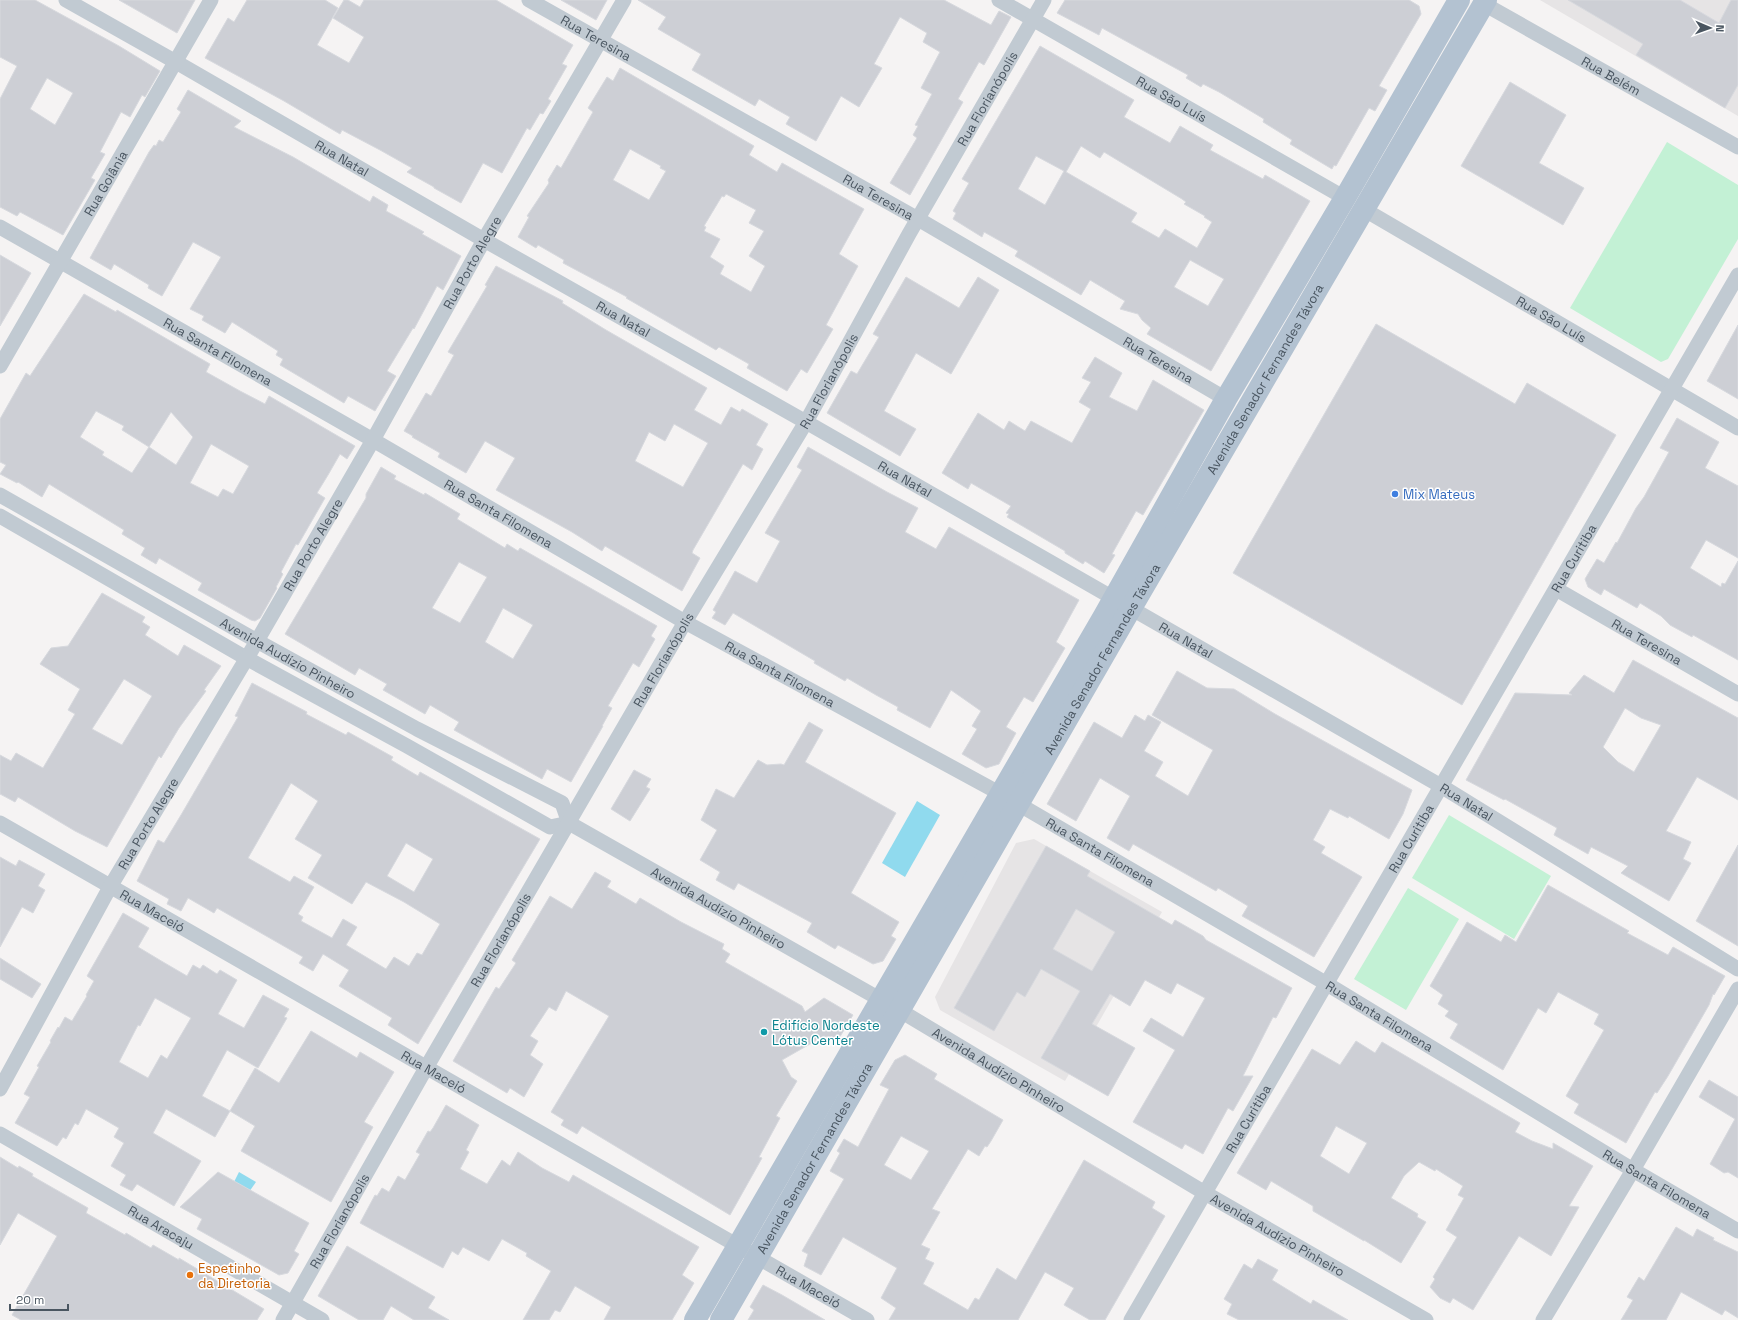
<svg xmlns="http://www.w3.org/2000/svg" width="1738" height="1320" font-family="'Space Grotesk',sans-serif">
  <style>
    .education { fill: #e6e4e5 }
    .green { fill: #c3f1d5 }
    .water { fill: #90daee }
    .building { fill: #cdcfd5; stroke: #d7d9de; fill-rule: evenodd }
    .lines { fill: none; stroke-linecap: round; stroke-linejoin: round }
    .minor { stroke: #c1cad2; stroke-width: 15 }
    .primary { stroke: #b3c2d1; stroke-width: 22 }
    .shop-dot { fill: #3f7fe0; stroke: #fff; stroke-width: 1.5 }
    .culture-dot { fill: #0f9aa8; stroke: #fff; stroke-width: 1.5 }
    .food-dot { fill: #e8710a; stroke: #fff; stroke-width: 1.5 }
    .labels { text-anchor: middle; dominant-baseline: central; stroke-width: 3; stroke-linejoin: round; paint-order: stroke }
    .street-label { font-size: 13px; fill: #4a5661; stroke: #fff }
    .shop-label { font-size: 13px; fill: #366cbe; stroke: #fff; text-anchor: start }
    .culture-label { font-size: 13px; fill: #0d838f; stroke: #fff; text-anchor: start }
    .food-label { font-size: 13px; fill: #c56008; stroke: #fff; text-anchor: start }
  </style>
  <rect width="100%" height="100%" fill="#f5f3f3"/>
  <g class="education">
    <polygon points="1540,0 1738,0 1738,116"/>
    <polygon points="1034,839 1162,912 1065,1081 940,1010 935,997 1016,843"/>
  </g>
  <g class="green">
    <polygon points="1667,142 1738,185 1738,239 1668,359 1661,362 1570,308"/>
    <polygon points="1449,815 1551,876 1514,939 1412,878"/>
    <polygon points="1408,888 1459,919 1406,1010 1354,979"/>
  </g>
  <g class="water">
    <polygon points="917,801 940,815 905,877 882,863"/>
    <polygon points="239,1172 256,1182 249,1192 234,1182"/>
  </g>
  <g class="building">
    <path d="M0,0H35L119,46L160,71L145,97L142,95L130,117L121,112L100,152L105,154L91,178L95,180L63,235L20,212L17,216L0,207V99L17,66L0,57ZM47,78L73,93L55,125L30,109Z"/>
    <polygon points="119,0 195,0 177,33"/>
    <polygon points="247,0 325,0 338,8 317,45 349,63 364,37 333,18 344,0 348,0 360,7 364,0 496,0 573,45 562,64 567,66 548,99 551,101 543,114 540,113 530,130 527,128 502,173 483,163 461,203 434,188 434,187 407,172 412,168 380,150 342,130 340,134 284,101 205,58 228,18 234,22"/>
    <polygon points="561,0 607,0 596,20"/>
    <polygon points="638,0 944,0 991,25 999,11 1011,17 984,65 979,62 958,99 963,102 910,195 890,183 917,138 913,135 918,126 915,125 932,94 921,88 940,52 923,42 927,33 900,17 874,64 882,68 859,107 841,96 816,141 786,124 790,117 774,108 759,99 755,106 692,70 701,54 658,29 666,17"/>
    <polygon points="1065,0 1409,0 1419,6 1421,14 1379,86 1387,90 1375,111 1369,108 1336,166 1334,165 1332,169 1290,144 1292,140 1263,122 1264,119 1219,92 1203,84 1201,87 1186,78 1188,75 1102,28 1099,35 1057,13"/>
    <polygon points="1568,0 1680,0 1719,23 1731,0 1738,0 1738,85 1725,108 1636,55 1643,44"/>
    <path d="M1040,46L1134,100L1124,117L1170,143L1180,126L1213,145L1210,150L1263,179L1265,175L1310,201L1211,371L1147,334L1151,328L1142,320L1138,314L1120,309L1125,301L1090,280L1081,295L1015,256L1018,251L984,232L982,237L953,219L956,213L953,211L969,183L962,179ZM1081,146L1100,158L1104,152L1182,199L1186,202L1184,204L1205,216L1204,217L1212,222L1197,248L1165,229L1159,238L1131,222L1137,213L1066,172ZM1036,156L1064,171L1045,205L1018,189ZM1190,260L1224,279L1208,306L1174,287Z"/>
    <path d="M620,68L754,146L749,155L777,172L782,163L864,209L839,254L858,266L826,325L833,329L807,373L801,369L787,391L747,368L749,364L719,347L716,350L626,298L627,297L563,263L564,260L538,245L536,248L518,237L529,217L527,216L549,183L548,180L557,165L561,168L593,112L588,108L607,77L613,81ZM630,149L661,166L660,168L666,171L649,200L613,180ZM726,194L756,210L749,223L764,231L749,256L765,266L751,292L720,274L724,266L710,257L720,239L704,231L706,227L704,226L722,196L724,197Z"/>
    <polygon points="1510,82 1566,115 1539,163 1584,188 1563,225 1461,166"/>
    <polygon points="188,90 241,121 234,127 293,157 370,202 373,196 388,205 386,211 424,232 422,234 461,256 443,290 437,286 414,329 413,328 387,371 396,376 375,411 348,396 344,403 280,365 283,359 276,355 278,351 232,322 225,333 202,320 204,316 190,309 221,257 193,242 162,296 148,288 149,285 114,264 111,270 90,258 149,152 154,145 156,146 159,140 163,142 181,112 177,109"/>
    <polygon points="0,255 31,273 0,326"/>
    <path d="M496,266L563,301L562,303L606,330L707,388L694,410L721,425L731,407L740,412L742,409L768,424L756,445L763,449L752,470L743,464L693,550L692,553L700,558L682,591L605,546L602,551L572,532L496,490L515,458L485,441L466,473L438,457L440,453L412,437L413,436L404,431L426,393L431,396L454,355L448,352L487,286L485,285ZM674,424L708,443L683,487L635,461L649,432L665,441Z"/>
    <polygon points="906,277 959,308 978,277 999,290 951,374 916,353 884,411 916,429 900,456 827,413 851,371 857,374 879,337 873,334"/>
    <path d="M84,294L116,312L117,310L210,364L206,372L240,391L265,404L269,396L355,446L347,459L340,454L328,475L317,493L325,498L298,545L296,544L281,572L283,574L276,587L277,588L260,618L255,621L251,620L198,590L202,583L159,558L156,564L141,555L145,548L122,534L124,530L49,484L42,497L18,482L17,483L0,474L6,465L0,462V419L26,373L30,376ZM96,411L124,426L122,430L149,447L171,412L193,437L176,465L149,447L132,473L102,455L104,452L80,437ZM211,444L249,466L233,494L223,489L218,497L190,483Z"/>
    <polygon points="1376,324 1515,404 1527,383 1616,435 1462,705 1233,573"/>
    <polygon points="1738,325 1738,399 1707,381"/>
    <polygon points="1095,357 1122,373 1109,397 1137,411 1153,380 1204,410 1143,515 1136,511 1112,554 1115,555 1104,573 1085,561 1083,564 1065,553 1065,551 1007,517 1009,514 1006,513 1011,506 971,483 968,489 942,473 978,413 1004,430 1009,421 1025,431 1031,421 1072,443 1091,409 1079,402 1091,382 1082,378"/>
    <polygon points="1677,418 1719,442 1705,468 1738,486 1738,558 1706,540 1690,568 1721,587 1722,583 1725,584 1738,561 1738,660 1693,635 1692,637 1670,625 1661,616 1640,603 1637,608 1604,589 1601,595 1588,587 1585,579 1597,559 1604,563 1616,542 1617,543 1636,508 1644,497 1669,452 1660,448"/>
    <polygon points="808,447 887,492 918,508 905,532 936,549 949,527 1079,600 1056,642 1065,648 1033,702 1024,697 1006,727 1016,733 999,764 986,768 962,754 977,729 972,726 981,711 951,690 930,728 897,710 898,707 876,695 847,678 845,681 814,663 815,661 733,613 725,625 712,618 716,612 713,610 735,571 757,583 780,541 765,533 802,470 797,467"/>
    <path d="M381,467L396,476L394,479L424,495L425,493L460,514L457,519L505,548L507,544L518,551L520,548L657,626L651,636L655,639L639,667L633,663L608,706L612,708L602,726H603L571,782L547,769L542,779L454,730L459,722L430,705L425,714L383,690L387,684L359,668L355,675L285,634L366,498V494ZM459,562L487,577L460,623L432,608ZM503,608L533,625L513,659L485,642Z"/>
    <path d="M102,593L145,617L142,622L150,627L145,635L178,656L184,645L221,666L204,690L206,691L179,728L161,758L159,756L107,847L75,831L18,797L15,802L0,794V755L11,761L16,753L43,768L75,714L68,710L80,689L40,664L51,648L68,646ZM124,679L152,696L122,745L92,729Z"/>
    <path d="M1633,660L1738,718V800L1697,777L1666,831L1691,842L1683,859L1691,863L1669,901L1621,873L1628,866L1591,847L1588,854L1554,835L1557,828L1505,799L1504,800L1466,780L1515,693L1572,695L1569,693L1584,675L1614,693ZM1625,708L1641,718L1661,725L1634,772L1618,762L1603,747Z"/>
    <polygon points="1177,671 1207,688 1234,689 1275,714 1412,790 1403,814 1389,839 1349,816 1348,818 1330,809 1313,840 1325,847 1321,853 1362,877 1314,957 1242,916 1248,906 1218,888 1216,891 1133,844 1129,851 1107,838 1130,796 1100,778 1076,821 1047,804 1094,722 1122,738 1135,715 1145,721 1148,715 1161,722 1144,751 1163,762 1155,776 1188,796 1213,750 1152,715"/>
    <path d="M252,683L307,712L306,714L346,735L348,732L393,757L391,760L418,776L420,772L540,839L418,1044L388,1025L392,1018L339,986L349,970L323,954L313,971L299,963L303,957L217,908L214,913L188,898L181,911L167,904L169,899L137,881L158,840L164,843L181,815L238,717L235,716ZM291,783L318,801L295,839L322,855L308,878L352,904L366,882L404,902L440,924L422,955L417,953L409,966L394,957L386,969L346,945L357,927L343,919L332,938L301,921L303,917L298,914L314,887L294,876L290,882L248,858ZM406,843L433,859L414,892L387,876Z"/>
    <polygon points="809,722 823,730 805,762 896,813 851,893 899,922 891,936 896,939 883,961 873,964 838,945 835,949 807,932 812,923 738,883 734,890 716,880 720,872 700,860 717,830 701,820 716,789 734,798 758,760 767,765 781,764 784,765"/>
    <polygon points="634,770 651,779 646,787 650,789 630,821 611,809"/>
    <polygon points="1738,845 1738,946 1696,921"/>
    <path d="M1046,846L1090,871L1087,876L1172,925L1175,920L1203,936L1206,940L1292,988L1276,1018L1273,1017L1243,1076H1253L1233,1111L1228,1108L1203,1154L1185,1144L1182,1149L1133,1122L1175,1050L1143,1031L1151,1018L1183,1037L1205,998L1177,983L1171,994L1145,980L1130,1006L1110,994L1092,1024L1135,1048L1108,1096L1041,1058L1080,991L1041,969L1025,997L1017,992L994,1031L954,1008ZM1076,909L1115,932L1092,971L1053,949Z"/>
    <polygon points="0,857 16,866 19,860 45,874 38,886 45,890 33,913 22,907 0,947"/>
    <polygon points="595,872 611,881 607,887 636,904 640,898 681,922 724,944 722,949 730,954 725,962 802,1006 805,1012 824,998 853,1015 838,1040 824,1036 782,1060 791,1077 797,1081 776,1116 780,1118 759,1157 762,1158 730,1215 582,1126 577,1134 561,1125 564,1120 551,1112 609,1016 566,991 556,1011 549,1007 530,1036 538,1041 530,1055 543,1064 524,1097 510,1088 507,1093 453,1061 496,987 499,989 516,963 512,960 550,896 572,909"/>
    <polygon points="1548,885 1629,931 1627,933 1668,955 1673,947 1725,976 1714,995 1713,994 1709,1005 1668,1076 1657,1093 1655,1092 1626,1143 1574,1113 1579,1104 1566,1096 1604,1030 1594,1024 1599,1014 1558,992 1546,1013 1538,1008 1503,1070 1450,1038 1458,1024 1445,1016 1449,1011 1438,1004 1443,995 1430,986 1467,922 1501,942 1505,935 1516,942"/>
    <path d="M123,913L149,928L138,947L163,962L187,976L193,965L200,969L203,965L217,974L220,970L237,980L218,1014L244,1028L263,995L289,1009L284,1017L287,1018L258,1068L227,1050L202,1096L230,1111L255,1068L279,1083L311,1031L357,1058L360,1052L394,1072L364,1122L373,1127L331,1202L241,1151L255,1126L230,1111L215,1137L166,1109L153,1133L201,1161L174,1206L137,1184L132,1191L120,1185L126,1175L111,1166L124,1143L114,1137L119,1128L86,1109L78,1125L75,1123L66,1139L63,1137L57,1146L15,1123L30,1097L24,1094L39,1067L37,1066L51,1042L50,1041L58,1027L59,1028L65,1017L72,1021L87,996L86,995L94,981L87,976ZM155,998L191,1018L167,1059L161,1055L148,1078L119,1062L138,1025L140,1026Z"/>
    <polygon points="0,958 41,984 32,998 0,979"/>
    <path d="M1356,1041L1375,1053L1382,1042L1520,1123L1515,1132L1532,1141L1553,1149V1143L1593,1166L1569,1206L1579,1207L1551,1256L1519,1236L1473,1310L1453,1298L1450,1303L1440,1298L1430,1287L1435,1279L1433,1277L1457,1237L1446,1230L1464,1198L1458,1195L1463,1186L1436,1169L1435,1171L1419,1162L1404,1176L1391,1198L1418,1214L1417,1217L1426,1222L1401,1263L1364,1240V1241L1313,1211V1206L1271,1181L1266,1190L1237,1173L1312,1049L1340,1065ZM1336,1126L1367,1143L1349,1174L1320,1156Z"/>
    <path d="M905,1055L937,1074L934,1079L1003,1120L991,1141L987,1147L985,1146L979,1156L968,1149L932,1209L940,1212L921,1245L930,1249L925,1259L934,1263L923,1284L968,1310L975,1298L979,1300L997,1268L1016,1280L1084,1160L1155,1202L1152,1208L1165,1216L1105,1320H1090L1064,1305L1074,1288L1045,1272L1018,1320H889L896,1308L881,1298L897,1268L843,1237L821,1275L804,1266L808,1254L802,1251L844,1179L830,1171L840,1153L837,1151L844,1139L858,1147L889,1089L880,1085L895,1060ZM901,1136L929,1151L911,1180L884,1165Z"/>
    <polygon points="1709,1080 1738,1097 1738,1178 1728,1172 1724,1173 1710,1164 1735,1119 1699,1097"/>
    <polygon points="446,1105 479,1125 466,1150 469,1152 460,1169 487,1184 502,1160 510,1166 518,1152 542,1168 569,1182 573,1175 699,1247 682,1275 694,1283 672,1320 604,1320 611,1307 575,1286 560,1312 555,1310 549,1320 523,1320 551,1271 526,1256 527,1253 502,1239 489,1261 463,1247 458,1255 452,1251 443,1268 360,1223 375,1195 377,1196 382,1188 389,1192 398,1176 405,1180 420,1154 416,1152 428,1131 430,1132 433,1128"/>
    <polygon points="0,1157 18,1168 19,1166 33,1174 32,1176 88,1208 86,1213 125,1235 126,1233 151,1248 153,1245 179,1260 179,1258 264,1309 257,1320 21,1320 12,1315 57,1236 18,1213 0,1245"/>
    <polygon points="218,1172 309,1223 294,1251 299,1254 288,1273 279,1275 197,1229 202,1219 180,1207"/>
    <polygon points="1676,1227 1693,1237 1697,1229 1714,1238 1713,1240 1738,1252 1738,1318 1725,1310 1722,1315 1681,1292 1666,1320 1621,1320 1633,1300 1627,1297 1639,1277 1644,1281"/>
    <polygon points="347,1246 435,1297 428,1308 449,1320 414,1320 391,1306 383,1320 359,1320 318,1296"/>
    <polygon points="1258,1259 1278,1270 1272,1280 1311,1304 1313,1300 1348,1320 1239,1320 1227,1314 1232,1304 1224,1299 1244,1264 1252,1269"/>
    <polygon points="763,1285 782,1295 825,1320 748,1320 754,1310 750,1307"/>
  </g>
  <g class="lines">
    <g class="minor">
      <path id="s1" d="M66,0L176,62L484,240L806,422L1441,786L1738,969"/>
      <path id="s2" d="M529,0L918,219L1226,399"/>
      <path id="s3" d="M999,0L1345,198"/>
      <path id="s4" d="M1484,4L1738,147"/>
      <path id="s5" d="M1365,210L1738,428"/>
      <path id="s6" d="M0,227L373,440L685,622L1001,794"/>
      <path id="s7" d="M0,366L211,0"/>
      <path id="s8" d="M0,495L257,641L417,729L562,803L569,823"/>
      <path id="s9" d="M0,516L246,658L407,746L550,827L569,823L899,1010L1205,1193L1426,1320"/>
      <path id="s10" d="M1556,589L1738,694"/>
      <path id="s11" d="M1020,805L1327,984L1633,1170L1738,1231"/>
      <path id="s12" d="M0,823L867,1320"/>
      <path id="s13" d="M0,1089L110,887L257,641L373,440L484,240L624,0"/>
      <path id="s14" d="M0,1134L322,1320"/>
      <path id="s15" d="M283,1320L426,1068L685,622L806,422L909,234L1044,0"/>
      <path id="s16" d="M1131,1320L1738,275"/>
      <polyline points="1543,1320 1633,1170 1738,989"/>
    </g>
    <g class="primary">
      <polyline points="695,1320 1104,616 1226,399 1345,198 1459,0"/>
      <path id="s17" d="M721,1320L1127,615L1486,0"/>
    </g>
  </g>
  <circle class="shop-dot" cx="1395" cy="494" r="4"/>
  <circle class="culture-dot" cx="764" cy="1032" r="4"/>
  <circle class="food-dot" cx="190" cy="1275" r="4"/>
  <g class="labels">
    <g class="street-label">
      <text stroke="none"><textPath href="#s2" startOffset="77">Rua Teresina</textPath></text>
      <text stroke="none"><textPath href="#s4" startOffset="146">Rua Belém</textPath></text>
      <text stroke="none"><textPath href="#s15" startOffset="1410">Rua Florianópolis</textPath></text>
      <text stroke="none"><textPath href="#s3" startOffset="199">Rua São Luís</textPath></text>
      <text stroke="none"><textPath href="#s1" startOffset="318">Rua Natal</textPath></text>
      <text stroke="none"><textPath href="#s7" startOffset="211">Rua Goiânia</textPath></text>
      <text stroke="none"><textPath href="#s2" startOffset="401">Rua Teresina</textPath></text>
      <text stroke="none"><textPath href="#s13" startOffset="952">Rua Porto Alegre</textPath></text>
      <text stroke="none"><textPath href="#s1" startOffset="642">Rua Natal</textPath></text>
      <text stroke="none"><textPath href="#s5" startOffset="216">Rua São Luís</textPath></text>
      <text stroke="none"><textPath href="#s6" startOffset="251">Rua Santa Filomena</textPath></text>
      <text stroke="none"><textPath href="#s2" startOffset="725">Rua Teresina</textPath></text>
      <text stroke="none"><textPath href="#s17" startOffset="1087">Avenida Senador Fernandes Távora</textPath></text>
      <text stroke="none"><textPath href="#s15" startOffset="1086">Rua Florianópolis</textPath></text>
      <text stroke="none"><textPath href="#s1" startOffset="966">Rua Natal</textPath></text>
      <text stroke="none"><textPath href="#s6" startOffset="575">Rua Santa Filomena</textPath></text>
      <text stroke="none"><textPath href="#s13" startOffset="628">Rua Porto Alegre</textPath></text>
      <text stroke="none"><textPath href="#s16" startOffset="881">Rua Curitiba</textPath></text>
      <text stroke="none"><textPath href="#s1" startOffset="1290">Rua Natal</textPath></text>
      <text stroke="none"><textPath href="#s10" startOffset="105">Rua Teresina</textPath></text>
      <text stroke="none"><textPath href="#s8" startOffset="331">Avenida Audízio Pinheiro</textPath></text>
      <text stroke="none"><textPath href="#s17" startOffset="763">Avenida Senador Fernandes Távora</textPath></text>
      <text stroke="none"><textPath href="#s15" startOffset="762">Rua Florianópolis</textPath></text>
      <text stroke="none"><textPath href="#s6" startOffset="899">Rua Santa Filomena</textPath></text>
      <text stroke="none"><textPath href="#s1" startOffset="1614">Rua Natal</textPath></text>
      <text stroke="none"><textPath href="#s13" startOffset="304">Rua Porto Alegre</textPath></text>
      <text stroke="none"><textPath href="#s16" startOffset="557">Rua Curitiba</textPath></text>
      <text stroke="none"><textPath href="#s11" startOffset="93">Rua Santa Filomena</textPath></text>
      <text stroke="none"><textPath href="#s9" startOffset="823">Avenida Audízio Pinheiro</textPath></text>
      <text stroke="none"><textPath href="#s12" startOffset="176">Rua Maceió</textPath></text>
      <text stroke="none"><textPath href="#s15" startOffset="438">Rua Florianópolis</textPath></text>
      <text stroke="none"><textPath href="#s11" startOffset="417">Rua Santa Filomena</textPath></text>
      <text stroke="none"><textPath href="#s9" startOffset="1147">Avenida Audízio Pinheiro</textPath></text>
      <text stroke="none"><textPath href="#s12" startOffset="500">Rua Maceió</textPath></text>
      <text stroke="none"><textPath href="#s16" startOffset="233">Rua Curitiba</textPath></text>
      <text stroke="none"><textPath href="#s17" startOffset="187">Avenida Senador Fernandes Távora</textPath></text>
      <text stroke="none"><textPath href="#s11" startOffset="741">Rua Santa Filomena</textPath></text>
      <text stroke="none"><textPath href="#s15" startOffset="114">Rua Florianópolis</textPath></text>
      <text stroke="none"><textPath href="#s14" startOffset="186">Rua Aracaju</textPath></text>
      <text stroke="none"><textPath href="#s9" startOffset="1471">Avenida Audízio Pinheiro</textPath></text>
      <text stroke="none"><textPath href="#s12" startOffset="932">Rua Maceió</textPath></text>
    </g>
    <g class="shop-label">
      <text x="1403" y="494">Mix Mateus</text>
    </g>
    <g class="culture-label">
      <text x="772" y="1025">Edifício Nordeste<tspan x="772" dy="15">Lótus Center</tspan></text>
    </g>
    <g class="food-label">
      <text x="198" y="1268">Espetinho<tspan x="198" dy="15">da Diretoria</tspan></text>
    </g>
  </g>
  <g transform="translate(1710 28) rotate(92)" stroke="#ffffff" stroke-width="3" paint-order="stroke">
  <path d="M0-3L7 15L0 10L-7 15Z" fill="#4a5661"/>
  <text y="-6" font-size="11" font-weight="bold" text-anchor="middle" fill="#4a5661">N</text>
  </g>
  <path d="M10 1304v6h58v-6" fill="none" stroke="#4a5661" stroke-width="2"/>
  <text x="16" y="1304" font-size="12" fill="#4a5661" stroke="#ffffff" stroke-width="3" paint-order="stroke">20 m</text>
</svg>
